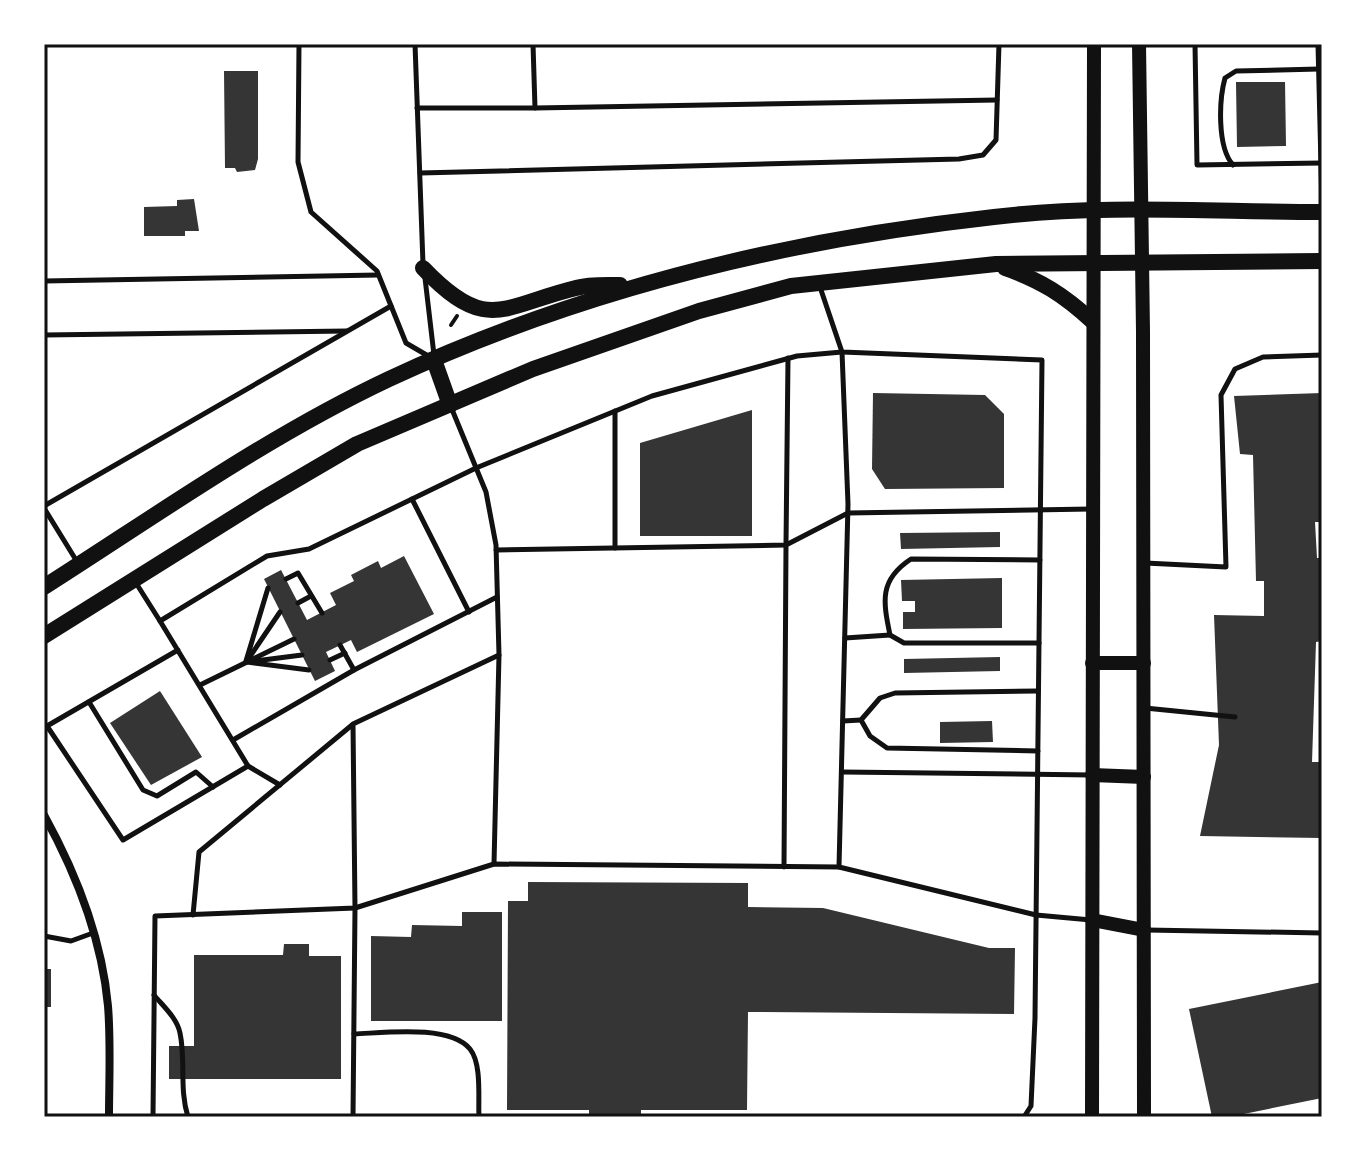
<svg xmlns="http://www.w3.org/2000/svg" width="1366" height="1161" font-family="'Roboto Condensed',sans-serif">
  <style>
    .building { fill: #353535 }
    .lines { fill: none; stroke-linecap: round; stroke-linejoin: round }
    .path { stroke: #111; stroke-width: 4 }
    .service { stroke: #111; stroke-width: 5 }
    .minor { stroke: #111; stroke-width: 8 }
    .secondary { stroke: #111; stroke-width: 14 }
    .primary { stroke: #111; stroke-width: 16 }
    .neatline { fill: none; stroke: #111; stroke-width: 3 }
  </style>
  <rect width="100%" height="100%" fill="#fff"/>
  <g class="building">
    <polygon points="224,71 258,71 258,159 255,170 237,172 235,168 225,168"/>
    <polygon points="1236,82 1285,82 1286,146 1237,147"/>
    <polygon points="194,199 199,231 185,231 185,236 144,236 144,207 177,206 177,200"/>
    <polygon points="873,393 985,395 1004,414 1004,488 885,489 872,469"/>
    <polygon points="1322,393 1322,522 1315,522 1317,558 1322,558 1322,641 1316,642 1312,762 1322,762 1322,838 1200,836 1219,745 1214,615 1264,616 1264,581 1256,581 1253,455 1240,454 1234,396"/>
    <polygon points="752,410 752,536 640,536 640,443"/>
    <polygon points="1000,532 1000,547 901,549 900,533"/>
    <polygon points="404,556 434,614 357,652 351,640 326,652 335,671 315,681 264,579 281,570 307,620 336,605 330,593 354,581 351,575 378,561 381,568"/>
    <polygon points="1002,578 1002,628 903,629 903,612 915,612 915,601 902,601 901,580"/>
    <polygon points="1000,657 1000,671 904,673 904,659"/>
    <polygon points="160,691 202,757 151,785 110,723"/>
    <polygon points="992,721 993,742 940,743 940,722"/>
    <polygon points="528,882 748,883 748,907 823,908 989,948 1015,948 1014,1014 748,1012 747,1110 641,1110 641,1117 589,1117 589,1110 507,1110 508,901 528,901"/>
    <polygon points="462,912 502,912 502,1021 371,1021 371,936 411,937 412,925 462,926"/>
    <polygon points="284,944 309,944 309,956 341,956 341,1079 169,1079 169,1046 194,1046 194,955 283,955"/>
    <rect x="44" y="969" width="7" height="38"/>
    <polygon points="1322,982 1322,1098 1229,1117 1212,1117 1189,1009"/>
  </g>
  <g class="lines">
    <polyline class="path" points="451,325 457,316"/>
    <g class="service">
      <polyline points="299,44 298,162 311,212 377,271 406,343 430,357"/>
      <polyline points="415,44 423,264"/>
      <polyline points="1195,44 1197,165 1322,163"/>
      <polyline points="1318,44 1322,207"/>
      <polyline points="417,108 535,108 533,44"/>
      <polyline points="535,108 997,100"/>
      <path d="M1233,165C1217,147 1219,100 1225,78L1236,71L1319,69"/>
      <polyline points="420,173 959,159 983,155 996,140 999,44"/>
      <polyline points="425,278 434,355"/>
      <polyline points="44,281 378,275"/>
      <polyline points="820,287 842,352 1042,360 1035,1018 1031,1106 1024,1117"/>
      <polyline points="44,335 347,331"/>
      <polyline points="615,411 615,548"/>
      <polyline points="412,499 469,612"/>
      <polyline points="44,506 391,306"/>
      <polyline points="44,508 76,560"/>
      <polyline points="496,550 786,545 788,358"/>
      <polyline points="1145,563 1226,567 1221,395 1235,369 1263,357 1322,355"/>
      <polyline points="286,579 298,573 322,613"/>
      <polyline points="136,583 160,621"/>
      <polyline points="298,603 311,596"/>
      <polyline points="845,638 890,635"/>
      <path d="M1039,643H904L890,635C883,601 879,580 911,559L1040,560"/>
      <polyline points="340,645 354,670 497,597"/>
      <polyline points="178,650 47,726 123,840 248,766 160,621 267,556 309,549 476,468 652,396 797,356 842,352 848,504 839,867 1036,915 1091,920"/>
      <polyline points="249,658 280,612"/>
      <polyline points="330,660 345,653"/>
      <polyline points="246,661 268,588"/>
      <polyline points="255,661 302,655"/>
      <polyline points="247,662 309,670"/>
      <polyline points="200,685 294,639"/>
      <polyline points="89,702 143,790 157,796 196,772 213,787"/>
      <polyline points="1145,708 1235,717"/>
      <polyline points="843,721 861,720"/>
      <polyline points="233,740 354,670"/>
      <polyline points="1038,751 887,748 870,736 861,720 880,698 895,693 1038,691"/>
      <polyline points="248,766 280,785"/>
      <polyline points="842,772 1091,775"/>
      <polyline points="494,864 499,655"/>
      <polyline points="784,867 786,545 848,513 1091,509"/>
      <polyline points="193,915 199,852 352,725"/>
      <polyline points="1147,930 1322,933"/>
      <polyline points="44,936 71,941 93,933"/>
      <path d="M154,995C163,1006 177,1018 180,1033C186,1061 179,1089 188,1117"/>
      <path d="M354,1034C383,1033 449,1024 470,1049C482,1064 478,1098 479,1117"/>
      <polyline points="153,1117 155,916 355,908 353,724 499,655 496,545 486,492 451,407"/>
      <polyline points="353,1117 355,908 494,864 839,867"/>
    </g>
    <path class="minor" d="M44,815C76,873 102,940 108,1006C111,1043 109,1081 109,1117"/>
    <g class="secondary">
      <polyline points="1139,44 1143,331 1144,1117"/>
      <polyline points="1092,663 1144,663"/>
      <polyline points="1092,775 1144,777"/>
      <polyline points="1092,920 1144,930"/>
      <polyline points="1092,1117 1094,44"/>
    </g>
    <g class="primary">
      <path d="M423,268C487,335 502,306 576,288C589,284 606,285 620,285"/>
      <path d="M1005,268C1040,280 1064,295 1092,321"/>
      <polyline points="434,360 450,405"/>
      <path d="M44,587C157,515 268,436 389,379C580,290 785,240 994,217C1102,204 1214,212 1322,212"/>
      <polyline points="44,636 263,499 357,444 533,369 699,311 791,286 996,264 1322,261"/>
    </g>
  </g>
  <rect width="1366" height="1161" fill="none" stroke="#ffffff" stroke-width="92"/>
  <rect x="46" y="46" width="1274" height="1069" class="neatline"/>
</svg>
